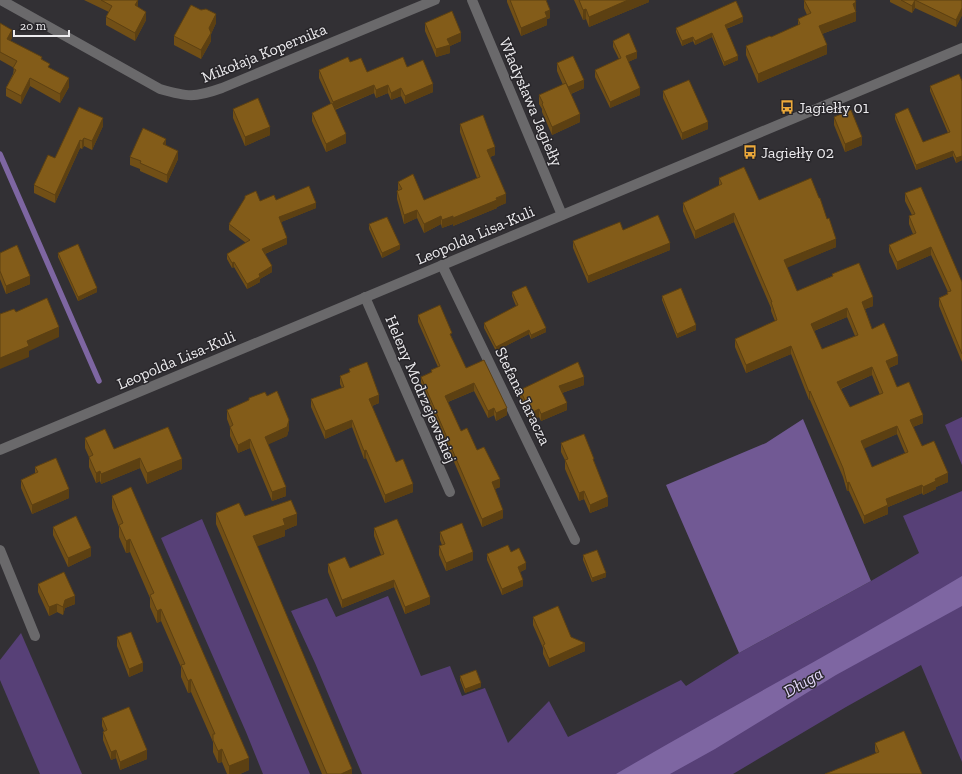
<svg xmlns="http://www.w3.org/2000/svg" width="962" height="774" font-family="'Zilla Slab',serif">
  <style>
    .green { fill: #574077 }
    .forest { fill: #715994 }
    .water { fill: #7e66a2 }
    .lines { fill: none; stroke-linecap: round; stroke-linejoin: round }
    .stream { stroke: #7e66a2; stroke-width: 5.5 }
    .minor { stroke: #6a696b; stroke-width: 10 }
    .wall { fill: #714f16; fill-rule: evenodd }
    .shaded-wall { fill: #5c4012 }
    .building { fill: #835c19; stroke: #5c4012; fill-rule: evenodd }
    .labels { text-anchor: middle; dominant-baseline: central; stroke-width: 3; stroke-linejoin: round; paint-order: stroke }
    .street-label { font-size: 16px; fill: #ecebee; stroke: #28262a }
    .poi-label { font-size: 16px; fill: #ecebee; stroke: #28262a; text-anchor: start }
    .water-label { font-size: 17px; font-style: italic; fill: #e4d8fb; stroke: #28262a }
  </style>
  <rect width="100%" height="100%" fill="#323034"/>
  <g class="green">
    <polygon points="962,417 962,465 945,425"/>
    <polygon points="962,491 962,762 921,665 846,707 733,774 362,774 315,663 291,611 327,598 336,617 388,596 421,676 450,666 462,696 485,688 508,743 549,701 568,737 681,680 686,686 739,653 871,581 919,553 903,516"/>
    <polygon points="202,519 310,774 263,774 246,732 161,538"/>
    <polygon points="21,633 82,774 40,774 0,680 0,660"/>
  </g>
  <polygon class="forest" points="803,419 871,581 739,653 666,485 766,443"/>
  <path class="water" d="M962,576V606L836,675L715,749L670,774H616C730,707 848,645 962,576Z"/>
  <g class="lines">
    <polyline class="stream" points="0,154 99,381"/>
    <g class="minor">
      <path d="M1,0L160,89C188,97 194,98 222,88L435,0"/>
      <polyline points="472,0 562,215"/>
      <polyline points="442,265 575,540"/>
      <polyline points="365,297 450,492"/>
      <polyline points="0,450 962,48"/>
      <polyline points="0,550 35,636"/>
    </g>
  </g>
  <g class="wall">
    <polygon points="84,0 138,0 138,7 146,20 135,41 106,25 106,17 109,12"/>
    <polygon points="507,0 546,0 550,18 547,19 547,25 521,36 507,2"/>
    <polygon points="574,0 649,0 649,2 589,27 586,19 583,20"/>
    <polygon points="804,0 855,0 856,11 855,12 856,21 822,34 827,54 758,83 746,55 746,46 771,37 798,25 798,19 807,15 804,8"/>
    <polygon points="890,0 962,0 962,15 956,27 915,8 912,13 890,2"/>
    <polygon points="743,22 726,29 738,60 724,66 712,37 695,45 693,41 682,46 676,32 676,28"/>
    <polygon points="0,23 12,38 10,41 42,59 50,69 69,87 60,103 30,86 21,104 6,96 6,88 13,74 14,68 0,60"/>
    <polygon points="216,23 211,34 211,41 201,59 174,45 174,36"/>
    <polygon points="425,23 461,41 450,46 450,53 436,57 425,31"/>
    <polygon points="613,41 637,58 628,62 640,95 610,108 595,77 595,70 619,59 613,47"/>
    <polygon points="350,62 367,72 407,67 433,92 405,104 401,96 391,100 388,93 376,98 374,93 335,110 346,143 326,152 312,121 312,113 331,104 319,78 319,70"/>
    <polygon points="557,63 584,88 571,94 580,122 552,135 542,112 542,109 539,104 539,95 563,85 557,71"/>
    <polygon points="962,81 962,160 956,163 953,156 916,170 895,119 895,114 923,142 948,133 930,91 930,86"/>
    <polygon points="663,91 708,129 682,140 663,98"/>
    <polygon points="79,107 103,126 92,150 84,146 82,149 80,148 55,203 34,193 34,185 55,158"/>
    <polygon points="233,109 270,135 245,146 233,118"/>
    <polygon points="834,117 862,145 845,152 834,125"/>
    <polygon points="460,124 495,155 490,157 506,203 497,207 497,208 453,226 453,224 442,228 441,224 424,233 417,218 404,224 397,199 397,191 398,190 398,182 424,200 477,178 460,132"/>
    <polygon points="166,146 178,159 167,183 140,171 140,169 130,165 130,157"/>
    <path d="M719,178L759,200L836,247L787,267L797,291L832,276V274L873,306L865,309L872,329L898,364L889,368L897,387L923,423L913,427L922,446L948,482L936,487V489L923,495L922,493L888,507V514L864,524L849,491H847L843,477L810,400H809L791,354L746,373L735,347V339L775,321L771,311V308L734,222L695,239L683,211V203L719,186ZM847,317L855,336L822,349L814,331ZM872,375L880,395L850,407L841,389ZM897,434L905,453L872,467L864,448Z"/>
    <polygon points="905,193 962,282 962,362 939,306 939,298 947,294 947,292 948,292 931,255 897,270 889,252 889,245 913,234 909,224 909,216 912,215 905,201"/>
    <polygon points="276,200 316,208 281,222 287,244 265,254 272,272 260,279 260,282 247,289 234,267 232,268 227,259 227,254 246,243 229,230 229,224 260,201"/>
    <polygon points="369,224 400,249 382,258 369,229"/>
    <polygon points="623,230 670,250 588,283 573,248 573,241"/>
    <polygon points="0,253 30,284 6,294 0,279"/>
    <polygon points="58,253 97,292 78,301 58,257"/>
    <polygon points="512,292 546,332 531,339 529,334 496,351 484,328 484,323 516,306 512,296"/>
    <polygon points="662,296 696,330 677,338 662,300"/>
    <polygon points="418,315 452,339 466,368 507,415 496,421 494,415 488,418 474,391 448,402 461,431 477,450 500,487 495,489 503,518 482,527 421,385 421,377 431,372 431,370 438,367 418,322"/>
    <polygon points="349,369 379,403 372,406 396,462 413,492 385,503 366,458 364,459 352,427 325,439 311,407 311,399 342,388 340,384 340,376 349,373"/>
    <polygon points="584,385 562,393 567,410 541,421 539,417 531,420 520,397 520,390"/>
    <polygon points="267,396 289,429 287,436 268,444 286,496 272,501 250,448 238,453 230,436 230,427 227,419 227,410 249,401 249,398"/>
    <polygon points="85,438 114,449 182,469 147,484 140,468 101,484 100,481 96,483 89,467 89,457 85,448"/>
    <polygon points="561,443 594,463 608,506 590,513 584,499 579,501 565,469 565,460 561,452"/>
    <polygon points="35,467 69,498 32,514 21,488 21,480 35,473"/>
    <polygon points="112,496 249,770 240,774 227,774 222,762 218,763 213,752 213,742 191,692 188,693 181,677 181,667 161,621 157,623 150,607 150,598 130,552 126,553 119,537 119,527 112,508"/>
    <polygon points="216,513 245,516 297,525 285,530 285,536 257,546 352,774 322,774 216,524"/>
    <polygon points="53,527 91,556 68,567 53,535"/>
    <polygon points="374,528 430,604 405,614 394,587 342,608 328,572 328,564 350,568 381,555 374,536"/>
    <polygon points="440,532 473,560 446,571 439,555 439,546 442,545 440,540"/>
    <polygon points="511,552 526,569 520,572 523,586 502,595 487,560 487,554"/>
    <polygon points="583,555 606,577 592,582 583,560"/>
    <polygon points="38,584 75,604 65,608 63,615 57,612 49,616 38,592"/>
    <polygon points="533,617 571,637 585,651 549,667 543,654 543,648 533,625"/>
    <polygon points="117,637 143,671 129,677 117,646"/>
    <polygon points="460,676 481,687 465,693 460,680"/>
    <polygon points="102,718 147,759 120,770 116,758 111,760 103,740 103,732 104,731 102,726"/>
    <polygon points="875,743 922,774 876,753 875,751"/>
  </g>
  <g class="shaded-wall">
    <polygon points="138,0 138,7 135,5"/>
    <polygon points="628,0 649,0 649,2 589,27 589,17"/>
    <polygon points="915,0 915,8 912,13 912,6"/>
    <polygon points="856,2 856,11 853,13 853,4"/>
    <polygon points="962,8 962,15 956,27 956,20"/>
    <polygon points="586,9 586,19 583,20 583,10"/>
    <polygon points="550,10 550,18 547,19 547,25 521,36 521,28 545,12"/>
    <polygon points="146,12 146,20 135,41 135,33"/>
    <polygon points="856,12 856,21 819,35 819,26"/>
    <polygon points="216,14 216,23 211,34 211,41 201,59 201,50 209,28"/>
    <polygon points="743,17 743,22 725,29 725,25"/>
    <polygon points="12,30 12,38 7,48 7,39"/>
    <polygon points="461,33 461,41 450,46 450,53 436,57 436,49 447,39"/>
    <polygon points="712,33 712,37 695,45 695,41"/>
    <polygon points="693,37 693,41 682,46 682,41"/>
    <polygon points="827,45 827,54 758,83 758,74"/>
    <polygon points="637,52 637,58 626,63 626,56"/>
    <polygon points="738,56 738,60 724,66 724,62"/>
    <polygon points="30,78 30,86 21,104 21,96"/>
    <polygon points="69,78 69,87 60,103 60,94"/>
    <polygon points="584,80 584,88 568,95 568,87"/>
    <polygon points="433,84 433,92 405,104 405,96"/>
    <polygon points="374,85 374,93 333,110 333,102"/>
    <polygon points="388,85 388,93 376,98 376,90"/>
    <polygon points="401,88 401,96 391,100 391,93"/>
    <polygon points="640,88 640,95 610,108 610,102"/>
    <polygon points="580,114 580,122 552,135 552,127"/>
    <polygon points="103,118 103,126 92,150 92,141"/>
    <polygon points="708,122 708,129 682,140 682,133"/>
    <polygon points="270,127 270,135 245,146 245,137"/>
    <polygon points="346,134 346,143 326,152 326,144"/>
    <polygon points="862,137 862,145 845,152 845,144"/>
    <polygon points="84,138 84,146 82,149 82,141"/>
    <polygon points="166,139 166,147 163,144"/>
    <polygon points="80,140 80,148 55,203 55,195"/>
    <polygon points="495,147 495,155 487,158 487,150"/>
    <polygon points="178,151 178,159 167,183 167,175"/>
    <polygon points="953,151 953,156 916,170 916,165"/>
    <polygon points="962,156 962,160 956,163 956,158"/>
    <polygon points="506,194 506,203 497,207 497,208 453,226 453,218"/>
    <polygon points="316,203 316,208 279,223 279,217"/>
    <polygon points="417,210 417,218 404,224 404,215"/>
    <polygon points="734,213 734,222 695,239 695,231"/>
    <polygon points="441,216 441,224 424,233 424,224"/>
    <polygon points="453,216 453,224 442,228 442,220"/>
    <polygon points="287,238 287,244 262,255 262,249"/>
    <polygon points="836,239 836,247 784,269 784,260"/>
    <polygon points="670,243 670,250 588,283 588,276"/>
    <polygon points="400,245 400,249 382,258 382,253"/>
    <polygon points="931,247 931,255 897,270 897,262"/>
    <polygon points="234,262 234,267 232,268 232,263"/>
    <polygon points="272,266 272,272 260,279 260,282 247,289 247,284 259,274"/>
    <polygon points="30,276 30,284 6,294 6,286"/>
    <polygon points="97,288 97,292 78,301 78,297"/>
    <polygon points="873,297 873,306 862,310 862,302"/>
    <polygon points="847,308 847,317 811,332 811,324"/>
    <polygon points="696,325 696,330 677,338 677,334"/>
    <polygon points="59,327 59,337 29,351 29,357 0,369 0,358 27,341"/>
    <polygon points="546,328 546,332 531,339 531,335"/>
    <polygon points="529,330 529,334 496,351 496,347"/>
    <polygon points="791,346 791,354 746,373 746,365"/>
    <polygon points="898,356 898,364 886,369 886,361"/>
    <polygon points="872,367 872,375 837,390 837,382"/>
    <polygon points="584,377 584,385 559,394 559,386"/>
    <polygon points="474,383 474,391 445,403 445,396"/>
    <polygon points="810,391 810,400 809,400 809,392"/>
    <polygon points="379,395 379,403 369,407 369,399"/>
    <polygon points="567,403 567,410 541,421 541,414"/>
    <polygon points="494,408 494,415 488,418 488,411"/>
    <polygon points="507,408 507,415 496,421 496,413"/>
    <polygon points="539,409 539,417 531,420 531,413"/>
    <polygon points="923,415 923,423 910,428 910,420"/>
    <polygon points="289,420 289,429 287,436 265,446 265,437"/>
    <polygon points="352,420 352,427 325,439 325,431"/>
    <polygon points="897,426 897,434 861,450 861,441"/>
    <polygon points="250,439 250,448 238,453 238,445"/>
    <polygon points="366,450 366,458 364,459 364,451"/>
    <polygon points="140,458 140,468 101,484 101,474"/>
    <polygon points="182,459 182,469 147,484 147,473"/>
    <polygon points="100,471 100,481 96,483 96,473"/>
    <polygon points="948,473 948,482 936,487 936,489 923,495 923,487 935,479"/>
    <polygon points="500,479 500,487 492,490 492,482"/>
    <polygon points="849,482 849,491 847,491 847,483"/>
    <polygon points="413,484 413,492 385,503 385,495"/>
    <polygon points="922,485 922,493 888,507 888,514 864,524 864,516 886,499"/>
    <polygon points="286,487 286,496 272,501 272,492"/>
    <polygon points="69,489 69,498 32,514 32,505"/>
    <polygon points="584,491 584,499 579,501 579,493"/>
    <polygon points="608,497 608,506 590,513 590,505"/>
    <polygon points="503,510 503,518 482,527 482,519"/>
    <polygon points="297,514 297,525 285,530 285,536 253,548 253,536 283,519"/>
    <polygon points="130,539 130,552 126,553 126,541"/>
    <polygon points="91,548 91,556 68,567 68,558"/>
    <polygon points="473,552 473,560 446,571 446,563"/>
    <polygon points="526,563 526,569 518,573 518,567"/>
    <polygon points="606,573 606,577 592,582 592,578"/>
    <polygon points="394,580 394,587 342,608 342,600"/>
    <polygon points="523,580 523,586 502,595 502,589"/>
    <polygon points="75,596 75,604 65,608 63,615 63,607 65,600"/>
    <polygon points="430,597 430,604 405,614 405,607"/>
    <polygon points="57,604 57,612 49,616 49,607"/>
    <polygon points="161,609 161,621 157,623 157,611"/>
    <polygon points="585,643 585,651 549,667 549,659"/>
    <polygon points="143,663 143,671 129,677 129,669"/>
    <polygon points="191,679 191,692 188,693 188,681"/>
    <polygon points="481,683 481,687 465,693 465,689"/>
    <polygon points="222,749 222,762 218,763 218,751"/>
    <polygon points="116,750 116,758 111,760 111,752"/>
    <polygon points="147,750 147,759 120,770 120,762"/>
    <polygon points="249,758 249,770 240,774 229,774 229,766"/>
    <polygon points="352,769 352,774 341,774"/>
  </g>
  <g class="building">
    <polygon points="101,0 138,0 135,5 146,12 135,33 106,17 112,6"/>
    <polygon points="510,0 546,0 550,10 545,12 547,17 521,28"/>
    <polygon points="579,0 628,0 589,17 586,9 583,10"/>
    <polygon points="804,0 855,0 856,2 853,4 856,12 819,26 827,45 758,74 746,46 770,36 771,37 800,24 798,19 811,13"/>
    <polygon points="901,0 962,0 962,8 956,20 915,0 912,6"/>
    <polygon points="736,1 743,17 725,25 738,56 724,62 712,33 695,41 693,37 682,41 676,28"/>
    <polygon points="191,5 201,10 206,9 216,14 209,28 211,33 201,50 174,36"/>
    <polygon points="452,11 461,33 447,39 450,45 436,49 425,23"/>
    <polygon points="0,23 12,30 7,39 42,57 41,59 50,64 48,67 69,78 60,94 30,78 21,96 6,88 16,70 13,68 17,61 0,52"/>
    <polygon points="629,33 637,52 626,56 640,88 610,102 595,70 621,58 613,41"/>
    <polygon points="573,56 584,80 568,87 557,63"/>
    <polygon points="348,57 350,62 361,58 367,72 403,57 407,67 423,60 433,84 405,96 401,88 391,93 388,85 376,90 374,85 333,102 319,70"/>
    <polygon points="959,74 962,81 962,156 956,158 953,151 916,165 895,114 908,108 923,142 950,132 930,86"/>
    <polygon points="689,80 708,122 682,133 663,91"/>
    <polygon points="566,83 580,114 552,127 542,104 543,103 539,95"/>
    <polygon points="258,98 270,127 245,137 233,109"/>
    <polygon points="332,103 346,134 326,144 312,113"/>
    <polygon points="79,107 103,118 92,141 84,138 82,141 80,140 55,195 34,185 48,155 55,158"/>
    <polygon points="851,110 862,137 845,144 834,117"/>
    <polygon points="483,115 495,147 487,150 506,194 496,198 497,200 453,218 453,216 442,220 441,216 424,224 417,210 404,215 397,191 402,189 398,182 413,174 424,200 480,177 460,124"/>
    <polygon points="143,128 166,139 163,144 178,151 167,175 140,163 141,161 130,157"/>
    <path d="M744,167L759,200L811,178L819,198H820L827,219L829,218L836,239L784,260L797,291L833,276L832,274L859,263L873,297L862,302L872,329L884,323L898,356L886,361L897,387L909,382L923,415L910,420L922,446L934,441L948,473L935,479L936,481L923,487L922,485L886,499L888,505L864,516L849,482L847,483L843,468L810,391L809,392L791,346L746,365L735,339L777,320L771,302H772L734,213L695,231L683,203L722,184L719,178ZM847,308L858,335L822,349L811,324ZM872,367L883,393L850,407L837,382ZM897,426L908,452L872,467L861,441Z"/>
    <polygon points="309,186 316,203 279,217 287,238 262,249 272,266 259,274 260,277 247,284 234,262 232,263 227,254 250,240 229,224 245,198 245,196 256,191 260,201 274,195 276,200"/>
    <polygon points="921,187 962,282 962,354 939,298 948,294 947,292 951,291 931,247 897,262 889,245 916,233 909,216 915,214 905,193"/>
    <polygon points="658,215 670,243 588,276 573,241 620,222 623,230"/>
    <polygon points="387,217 400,245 382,253 369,224"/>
    <polygon points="78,244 97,288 78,297 58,253"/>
    <polygon points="17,245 30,276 6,286 0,271 0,253"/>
    <polygon points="526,286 546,328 531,335 529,330 496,347 484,323 518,305 512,292"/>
    <polygon points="681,288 696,325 677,334 662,296"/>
    <polygon points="47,298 59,327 27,341 29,346 0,358 0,314 14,309 16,312"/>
    <polygon points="440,305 452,333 450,334 466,368 484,360 507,408 496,413 494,408 488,411 474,383 445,396 461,431 467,428 477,450 484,447 500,479 492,482 503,510 482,519 421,377 432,372 431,370 440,366 418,315"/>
    <polygon points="367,362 379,395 369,399 396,462 403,459 413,484 385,495 366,450 364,451 352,420 325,431 311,399 344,387 340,376 350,372 349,369"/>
    <polygon points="578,362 584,377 559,386 567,403 541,414 539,409 531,413 520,390"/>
    <polygon points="277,391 289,420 287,427 265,437 286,487 272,492 250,439 238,445 230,427 233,425 227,410 249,400 249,398 265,392 267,396"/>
    <polygon points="168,427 182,459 147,473 140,458 101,474 100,471 96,473 89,457 93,455 85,438 105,429 114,449"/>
    <polygon points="584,434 594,459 593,459 608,497 590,505 584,491 579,493 565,460 568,459 561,443"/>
    <polygon points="56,458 69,489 32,505 21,480 38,472 35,467"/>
    <polygon points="131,487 249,758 229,766 222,749 218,751 213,740 213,734 215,734 191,679 188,681 181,665 185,664 161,609 157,611 150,595 154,593 130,539 126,541 119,525 123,523 112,496"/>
    <polygon points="291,500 297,514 283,519 285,525 253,536 352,769 341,774 327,774 216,513 239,503 245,516"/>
    <polygon points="76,516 91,548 68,558 53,527"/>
    <polygon points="397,519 430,597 405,607 394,580 342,600 328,564 345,557 350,568 384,554 374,528"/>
    <polygon points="462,523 473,552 446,563 439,546 445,544 440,532"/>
    <polygon points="508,545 511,552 519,548 526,563 518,567 523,580 502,589 487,554"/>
    <polygon points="597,550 606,573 592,578 583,555"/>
    <polygon points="64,572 75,596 65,600 63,607 57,604 49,607 38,584"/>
    <polygon points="558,606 571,637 585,643 549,659 543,645 545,644 533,617"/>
    <polygon points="131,632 143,663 129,669 117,637"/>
    <polygon points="476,670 481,683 465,689 460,676"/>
    <polygon points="129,707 147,750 120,762 116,750 111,752 103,732 107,730 102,718"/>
    <polygon points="904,731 922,774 825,774 879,752 875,743"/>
  </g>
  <defs>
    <symbol id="bus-bare" viewBox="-9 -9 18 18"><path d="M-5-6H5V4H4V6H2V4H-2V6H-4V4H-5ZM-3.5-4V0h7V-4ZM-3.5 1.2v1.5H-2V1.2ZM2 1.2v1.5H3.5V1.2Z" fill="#eca93a" stroke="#28262a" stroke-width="2.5" paint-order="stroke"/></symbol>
  </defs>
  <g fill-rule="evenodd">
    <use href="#bus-bare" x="777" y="97" width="20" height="20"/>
    <use href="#bus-bare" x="740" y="142" width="20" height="20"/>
  </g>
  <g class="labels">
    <g class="street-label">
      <text transform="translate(264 53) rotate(-22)">Mikołaja Kopernika</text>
      <text transform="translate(531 102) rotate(67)">Władysława Jagiełły</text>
      <text transform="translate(475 235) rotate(-23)">Leopolda Lisa-Kuli</text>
      <text transform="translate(176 360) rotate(-23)">Leopolda Lisa-Kuli</text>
      <text transform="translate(421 389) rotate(67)">Heleny Modrzejewskiej</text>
      <text transform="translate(523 396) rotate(64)">Stefana Jaracza</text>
    </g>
    <g class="poi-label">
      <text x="798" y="107">Jagiełły 01</text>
      <text x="761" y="152">Jagiełły 02</text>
    </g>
    <g class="water-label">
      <text transform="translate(803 682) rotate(-30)">Długa</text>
    </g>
  </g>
  <path d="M14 30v6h55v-6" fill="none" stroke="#ecebee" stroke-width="2"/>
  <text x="20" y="30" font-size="12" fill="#ecebee" stroke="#28262a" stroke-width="3" paint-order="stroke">20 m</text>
</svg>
